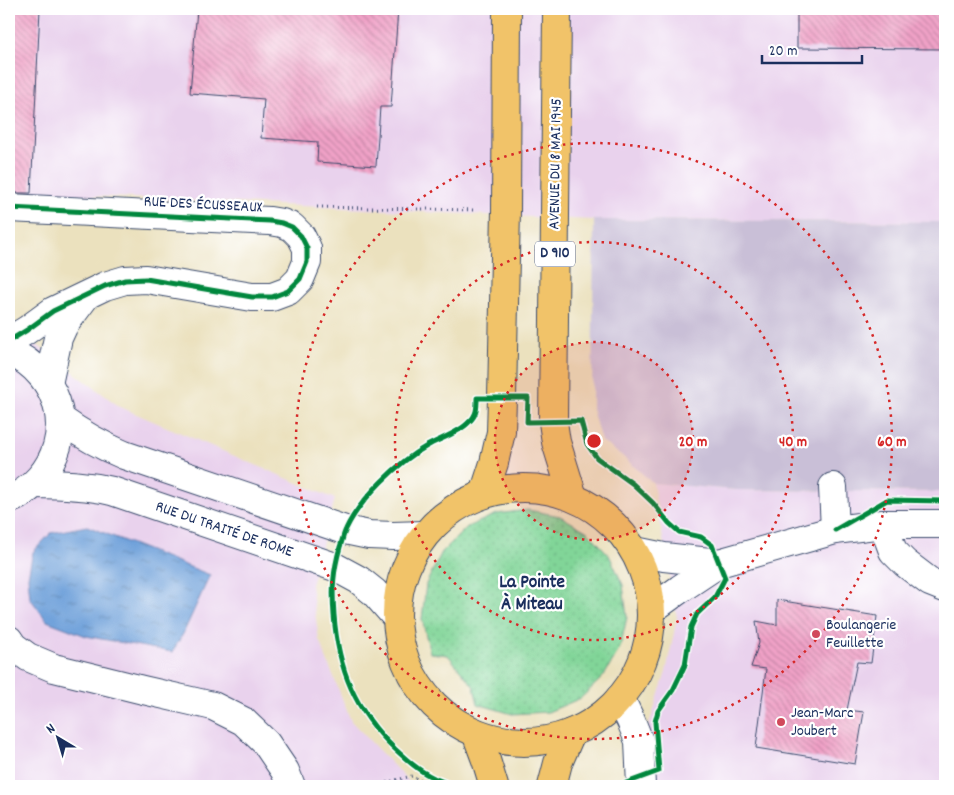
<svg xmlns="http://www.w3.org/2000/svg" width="954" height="795" font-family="Dekko,sans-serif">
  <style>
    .built { fill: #e9d2ed }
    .industrial { fill: #c9bfd7 }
    .grass { fill: url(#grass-dots); stroke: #4e827b }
    .water { fill: url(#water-ripples); stroke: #45689c }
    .building { fill: url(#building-back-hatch) }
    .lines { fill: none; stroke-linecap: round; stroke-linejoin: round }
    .minor-casing { stroke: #3a4a6c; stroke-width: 30 }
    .major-casing { stroke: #3a4a6c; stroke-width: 30 }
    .path { stroke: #3a4a6c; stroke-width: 3; stroke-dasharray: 1 4; stroke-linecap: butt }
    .minor { stroke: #fff; stroke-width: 28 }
    .major { stroke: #f1c369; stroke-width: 28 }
    .cycleway-casing { stroke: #fff; stroke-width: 8 }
    .cycleway { stroke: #00873e; stroke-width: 5 }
    .ring { fill: none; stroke: #d62828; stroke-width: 2.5; stroke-dasharray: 2.5 5 }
    .poi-dot { fill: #d1495b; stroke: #fff; stroke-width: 2 }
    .labels { text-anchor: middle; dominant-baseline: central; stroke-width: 4.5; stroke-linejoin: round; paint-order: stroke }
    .shield { fill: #fff; stroke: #5f6d8e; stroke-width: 1 }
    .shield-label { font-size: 15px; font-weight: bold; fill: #1b2f5e }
    .street-label { font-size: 16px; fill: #1b2f5e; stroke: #fff }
    .poi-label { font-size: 16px; fill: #1b2f5e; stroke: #fff; text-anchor: start }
    .quarter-label { font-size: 19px; font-weight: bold; fill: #1b2f5e; stroke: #fff }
    .centre { fill: #d62828; stroke: #fff; stroke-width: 2.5 }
    .ring-label { font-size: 15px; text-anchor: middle; font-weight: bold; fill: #d62828; stroke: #fff; stroke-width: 4.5; stroke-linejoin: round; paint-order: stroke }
  </style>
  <defs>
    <pattern id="grass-dots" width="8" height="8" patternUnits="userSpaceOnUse" patternTransform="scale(1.25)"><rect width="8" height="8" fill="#81d598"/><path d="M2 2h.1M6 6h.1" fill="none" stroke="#6fb785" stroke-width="1.8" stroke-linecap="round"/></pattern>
    <pattern id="water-ripples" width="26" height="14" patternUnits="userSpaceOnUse" patternTransform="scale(1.25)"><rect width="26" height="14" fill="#6fa1da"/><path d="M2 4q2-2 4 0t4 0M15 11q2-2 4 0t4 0" fill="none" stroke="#5a84b4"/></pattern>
    <pattern id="building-back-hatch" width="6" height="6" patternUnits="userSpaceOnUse" patternTransform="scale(1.25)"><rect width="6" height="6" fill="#f1a2c7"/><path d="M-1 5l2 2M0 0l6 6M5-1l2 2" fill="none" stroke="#c284a5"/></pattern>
  </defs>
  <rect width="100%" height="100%" fill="#fff"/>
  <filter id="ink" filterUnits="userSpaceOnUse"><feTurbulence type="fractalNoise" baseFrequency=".02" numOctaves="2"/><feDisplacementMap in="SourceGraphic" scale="10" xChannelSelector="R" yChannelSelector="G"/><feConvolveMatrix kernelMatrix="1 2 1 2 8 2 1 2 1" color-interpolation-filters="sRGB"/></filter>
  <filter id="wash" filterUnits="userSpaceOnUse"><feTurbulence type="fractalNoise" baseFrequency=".0096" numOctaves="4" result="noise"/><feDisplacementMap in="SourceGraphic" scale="20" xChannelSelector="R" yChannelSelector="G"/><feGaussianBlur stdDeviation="1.12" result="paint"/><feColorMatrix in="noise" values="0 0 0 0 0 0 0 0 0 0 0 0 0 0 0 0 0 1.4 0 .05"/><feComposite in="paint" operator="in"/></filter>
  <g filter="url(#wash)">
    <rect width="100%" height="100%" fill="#ebe1be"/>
    <g class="built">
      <polygon points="9,9 945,9 945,222 594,220 9,192"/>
      <polygon points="9,324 120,407 335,499 311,585 319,640 351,721 413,786 9,786"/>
      <polygon points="653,483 737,490 945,492 945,786 629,786 666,672 677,618"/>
    </g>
    <polygon class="industrial" points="594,220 945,222 945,492 737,490 653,483 621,455 601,441 592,409"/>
    <polygon class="grass" points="528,510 560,516 588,532 609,555 623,585 627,617 620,648 604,676 581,698 548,712 512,714 478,704 474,687 448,655 430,653 422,619 426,584 442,552 467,527 497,514"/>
    <polygon class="water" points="87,526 210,575 183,634 172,652 86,636 47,621 30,598 28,577 33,552 51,533"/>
    <g id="blocks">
      <g class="building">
        <polygon points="9,9 40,9 31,193 9,193"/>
        <polygon points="197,9 398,9 391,107 380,107 376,166 317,162 318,142 261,138 264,99 190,93"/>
        <polygon points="797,9 945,9 945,49 797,48"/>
        <polygon points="777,600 877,616 871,663 857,662 847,710 864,712 855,764 756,748 766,669 751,667 759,643 756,621 777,625"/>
      </g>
    </g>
  </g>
  <g filter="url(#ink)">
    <use href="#blocks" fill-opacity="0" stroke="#3a4a6c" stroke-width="1"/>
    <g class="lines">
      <defs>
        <g id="minor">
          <polyline points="9,208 270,221 282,223 292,227 301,236 307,248 307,262 300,279 288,291 272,297 252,297 146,279 125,280 105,286 53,311 27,330 9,341"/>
          <path d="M9,352C22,357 33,365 42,376C77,419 58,479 9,500"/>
          <polyline points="48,384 58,338 64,325 85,297"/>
          <path d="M60,419C81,434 100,445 124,455L345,530L369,535L393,536L424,535"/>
          <path id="s1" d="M35,484C63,484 85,485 112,491L335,567L359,580L374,592L396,617"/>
          <polyline points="833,487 835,530"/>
          <polyline points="883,524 893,551 905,563 930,582 945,588"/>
          <polyline points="635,551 664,557 719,563"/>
          <polyline points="651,610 680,589 719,563 835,530 883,524 945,524"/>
          <polyline points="9,640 13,646 28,657 54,668 143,690 213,706 243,721 266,743 285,771 291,786"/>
          <polyline points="620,698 631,721 639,741 641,786"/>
        </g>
        <g id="major">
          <polyline points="557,9 553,422 556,442 573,497"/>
          <circle cx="524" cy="615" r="127"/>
          <polyline points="484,494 494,463 501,432 502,398 506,210 507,9"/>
          <polyline points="476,733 486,760 494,786"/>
          <polyline points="552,786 558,763 571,733"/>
        </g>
      </defs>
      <use href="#minor" class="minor-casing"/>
      <use href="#major" class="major-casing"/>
      <g class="path">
        <polyline points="317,207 476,210"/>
        <polyline points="372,786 412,776 431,786"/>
      </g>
      <use href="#minor" class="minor"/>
      <use href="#major" class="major"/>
      <defs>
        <g id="cycleway">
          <polyline points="9,208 270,221 282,223 292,227 301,236 307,248 307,262 300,279 288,291 272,297 252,297 146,279 125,280 105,286 53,311 27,330 9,341"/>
          <polyline points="835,530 887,500 945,501"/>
          <path d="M455,786C448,784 441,781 434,778C419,771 407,760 395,749C355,711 338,669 334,615C332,589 333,572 340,547C342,542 343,535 346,529C360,499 398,462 427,446C439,439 459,433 469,422C477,415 477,408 477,398H528L527,422L581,421L587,444L597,458L633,484L653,503L669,523L679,532L701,537L712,545L725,578L715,597L697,614L691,627L685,665L673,690L658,711L655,722L659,771L618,786"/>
        </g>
      </defs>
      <use href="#cycleway" class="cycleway-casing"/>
      <use href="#cycleway" class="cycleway"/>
    </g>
  </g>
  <circle cx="594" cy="441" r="99" fill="#d62828" fill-opacity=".12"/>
  <g class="ring">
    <circle cx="594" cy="441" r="99"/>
    <circle cx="594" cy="441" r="199"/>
    <circle cx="594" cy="441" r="298"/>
  </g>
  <g class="poi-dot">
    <circle cx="816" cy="634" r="5"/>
    <circle cx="781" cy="722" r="5"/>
  </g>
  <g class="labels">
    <rect class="shield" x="535" y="241.5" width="40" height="25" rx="4"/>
    <g class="shield-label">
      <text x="555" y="254">D 910</text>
    </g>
    <g class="street-label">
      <text transform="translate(556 164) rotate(-89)">AVENUE DU 8 MAI 1945</text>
      <text transform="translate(203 205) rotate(3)">RUE DES ÉCUSSEAUX</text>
      <text stroke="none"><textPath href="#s1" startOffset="196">RUE DU TRAITÉ DE ROME</textPath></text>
    </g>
    <g class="poi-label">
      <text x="826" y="625">Boulangerie<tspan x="826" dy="18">Feuillette</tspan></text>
      <text x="791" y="713">Jean-Marc<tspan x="791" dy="18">Joubert</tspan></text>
    </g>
    <g class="quarter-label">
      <text x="532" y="583">La Pointe<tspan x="532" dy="22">À Miteau</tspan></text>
    </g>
  </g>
  <circle cx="594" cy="441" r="8" class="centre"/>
  <g class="ring-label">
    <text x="693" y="446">20 m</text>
    <text x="793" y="446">40 m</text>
    <text x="892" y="446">60 m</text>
  </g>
  <rect width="954" height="795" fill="none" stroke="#fff" stroke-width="30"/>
  <g transform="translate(58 738) rotate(322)" stroke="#ffffff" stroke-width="4" paint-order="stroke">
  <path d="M0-4L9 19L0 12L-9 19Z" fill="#1b2f5e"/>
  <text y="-8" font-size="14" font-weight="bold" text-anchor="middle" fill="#1b2f5e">N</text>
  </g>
  <path d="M762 55v8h100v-8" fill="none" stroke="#1b2f5e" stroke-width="2.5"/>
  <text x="769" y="55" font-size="15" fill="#1b2f5e" stroke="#ffffff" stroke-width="4" paint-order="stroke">20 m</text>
</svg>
